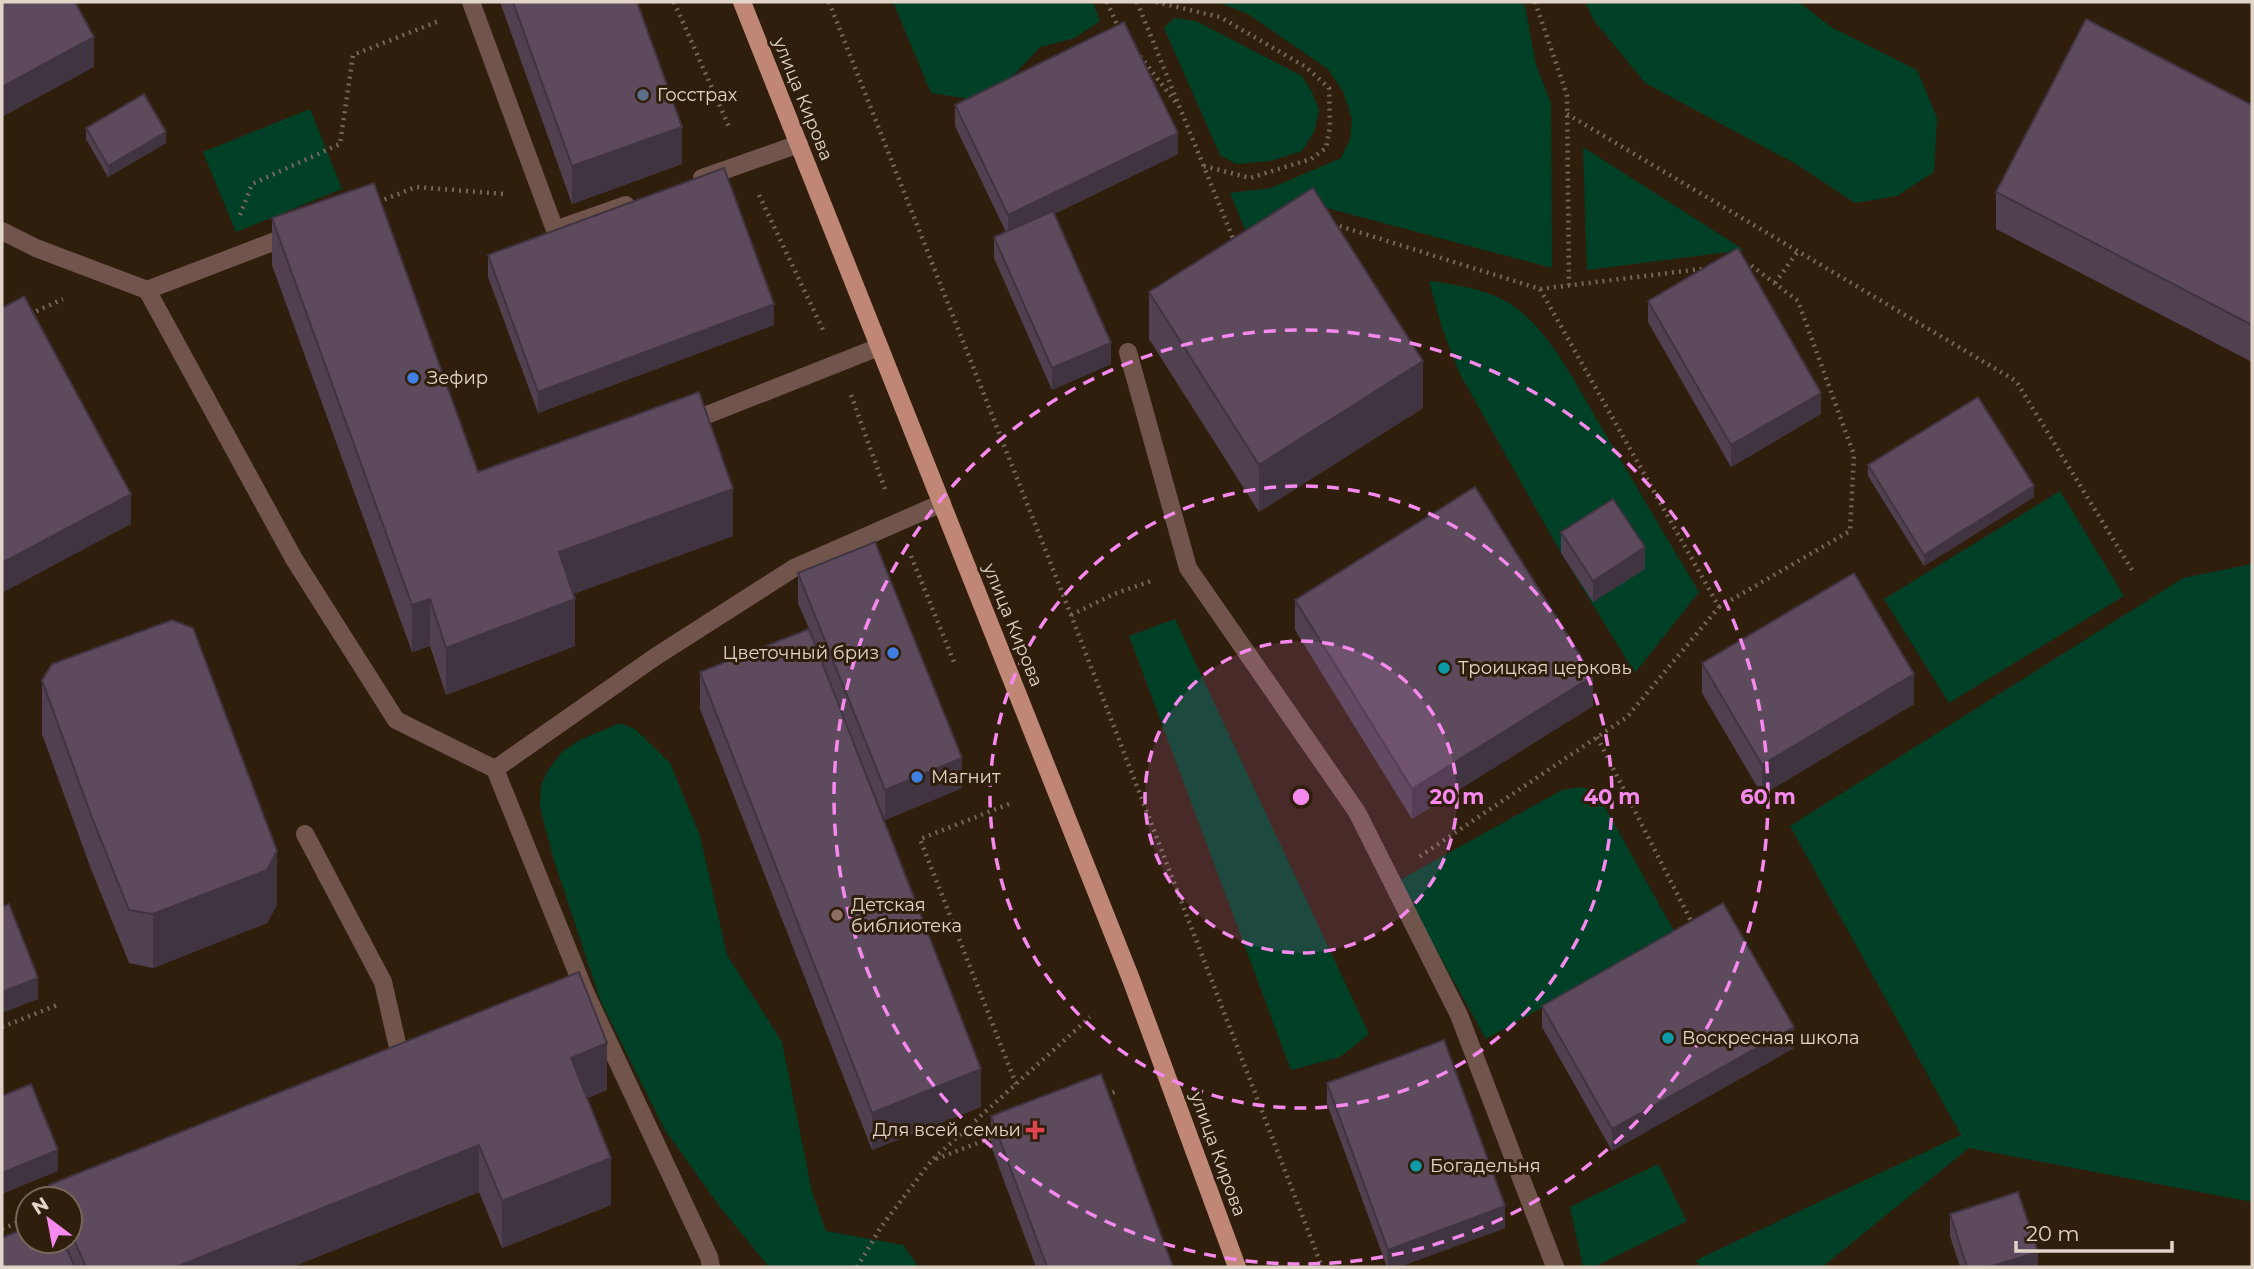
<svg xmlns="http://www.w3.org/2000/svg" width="2254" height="1269" font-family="Montserrat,sans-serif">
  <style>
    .green { fill: #004026 }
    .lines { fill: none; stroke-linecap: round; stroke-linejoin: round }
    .path { stroke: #766658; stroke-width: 4.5; stroke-dasharray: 2 5; stroke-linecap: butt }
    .lane { stroke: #71554d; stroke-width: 18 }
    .primary { stroke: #c08676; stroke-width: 18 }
    .wall { fill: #504050 }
    .shaded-wall { fill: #413441 }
    .building { fill: #5d4a5d; stroke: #413441; stroke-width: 2 }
    .ring { fill: none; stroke: #f689ee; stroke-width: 3.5; stroke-dasharray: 12 9 }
    .service-dot { fill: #5c6f8a; stroke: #301e0d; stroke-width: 2.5 }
    .shop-dot { fill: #3f7fe0; stroke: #301e0d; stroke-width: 2.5 }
    .culture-dot { fill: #0f9aa8; stroke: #301e0d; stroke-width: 2.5 }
    .education-dot { fill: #8d6e63; stroke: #301e0d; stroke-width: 2.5 }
    .health-dot { fill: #e0444e; stroke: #301e0d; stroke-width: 2.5 }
    .labels { text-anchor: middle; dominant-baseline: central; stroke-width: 6; stroke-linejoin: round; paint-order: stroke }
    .poi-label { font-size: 18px; fill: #e1d5ca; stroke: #301e0d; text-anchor: start }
    .street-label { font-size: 18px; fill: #e1d5ca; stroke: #301e0d }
    .centre { fill: #f689ee; stroke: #301e0d; stroke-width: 3.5 }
    .ring-label { font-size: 21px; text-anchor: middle; font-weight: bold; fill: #f689ee; stroke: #301e0d; stroke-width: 6; stroke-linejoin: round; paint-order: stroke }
  </style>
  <rect width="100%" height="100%" fill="#301e0d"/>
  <g class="green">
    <polygon points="893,2 1093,2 1100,21 1075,38 1040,47 1013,76 991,90 969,99 931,93"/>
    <polygon points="1218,2 1520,2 1525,6 1536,65 1551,103 1552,268 1312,204 1246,232 1230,193 1271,188 1341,158 1350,139 1352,119 1343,91 1328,69 1248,14"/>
    <polygon points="1585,2 1799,2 1831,27 1917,70 1937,118 1934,172 1897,196 1855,203 1796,164 1645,83 1593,19"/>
    <polygon points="1174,18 1196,21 1302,76 1312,92 1319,110 1314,132 1302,151 1271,161 1236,164 1220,155 1164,28"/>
    <polygon points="310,109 342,189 236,232 203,152"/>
    <polygon points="1583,147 1744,250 1587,270"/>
    <path d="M1429,281C1460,285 1494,290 1519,310C1553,337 1577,386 1599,423C1632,479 1665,536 1699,592L1635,673L1561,553L1460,374L1442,328Z"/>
    <polygon points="2060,491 2124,596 1949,703 1884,599"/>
    <polygon points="2252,564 2252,1202 1969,1148 1822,1267 1699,1267 1696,1260 1961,1135 1790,826 2183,578"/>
    <polygon points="1175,619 1369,1034 1340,1057 1291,1070 1129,636"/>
    <polygon points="620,723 635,729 670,763 700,836 727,955 782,1042 812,1192 826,1231 903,1245 919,1267 769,1267 720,1207 665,1130 601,1002 553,857 540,807 541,786 548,770 563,751 582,739"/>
    <polygon points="1580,787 1596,791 1675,933 1486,1039 1398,881 1562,790"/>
    <polygon points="1658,1164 1687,1221 1594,1267 1583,1267 1570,1207"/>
  </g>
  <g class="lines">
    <g class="path">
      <polyline points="674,2 730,129"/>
      <polyline points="829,2 1071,615 1322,1267"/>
      <polyline points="1107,2 1119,29"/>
      <polyline points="1137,2 1234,241"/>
      <polyline points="1156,2 1220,17 1306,67 1329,88 1330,127 1326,148 1311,159 1250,178 1204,166"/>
      <polyline points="1535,2 1567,95 1569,285"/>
      <polyline points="1140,56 1177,104"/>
      <polyline points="1567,114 2016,381 2132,570"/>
      <polyline points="759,195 824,332"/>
      <polyline points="378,202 416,187 504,194"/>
      <polyline points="240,215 252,184 340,144 353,55 439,21"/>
      <polyline points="1333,224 1540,289 1719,607 1627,717 1419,857"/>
      <polyline points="1775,283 1798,251"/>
      <polyline points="1540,289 1709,268"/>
      <polyline points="30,314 63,299"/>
      <polyline points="851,395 885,489"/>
      <polyline points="911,556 954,662"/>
      <polyline points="1719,607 1850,531 1854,455 1798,301 1748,263 1742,264"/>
      <polyline points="1071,615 1114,594 1154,580"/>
      <polyline points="1597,737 1691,921"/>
      <polyline points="1009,804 920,839 1016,1084"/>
      <polyline points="2,1027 60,1004"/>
      <polyline points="1106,1095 1117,1091"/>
      <polyline points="936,1159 996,1136"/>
      <polyline points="2,1229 28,1218"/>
      <polyline points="857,1267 881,1227 932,1160 1090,1017"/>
    </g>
    <g class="lane">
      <polyline points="471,2 555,230 626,205"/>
      <polyline points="702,178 799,144"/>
      <polyline points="2,231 36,248 147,290 294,559 396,720 495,769 655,657 794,568 942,503"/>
      <polyline points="147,290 294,234"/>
      <polyline points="1128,352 1188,568 1357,812 1459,1015 1555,1267"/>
      <polyline points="684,424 879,347"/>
      <polyline points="495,769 585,992 709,1257 711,1267"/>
      <polyline points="305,834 383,982 402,1065"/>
    </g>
    <polyline class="primary" points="742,2 1131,979 1237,1267"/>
  </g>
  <g class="wall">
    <polygon points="500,2 637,2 682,164 572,204"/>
    <polygon points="955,105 1178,154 1054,214 1111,364 1052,390 994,258 994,237 1006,232 955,126"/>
    <polygon points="2252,105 2252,362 1996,229 1996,192"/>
    <polygon points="86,128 166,143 108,177 86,139"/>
    <polygon points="272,218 478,472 733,536 573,594 575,646 446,695 430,646 412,652 272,265"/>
    <polygon points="488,255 774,325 538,413 488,277"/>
    <polygon points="1149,292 1423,408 1259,512 1149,339"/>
    <polygon points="1648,301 1821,414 1731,467 1648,322"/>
    <polygon points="1868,465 2034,497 1924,566 1868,476"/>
    <polygon points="1561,532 1645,569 1593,602 1561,553"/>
    <polygon points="798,573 962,788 885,820 829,681 981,1107 872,1150 700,709 700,672 809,629 798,603"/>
    <polygon points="1295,600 1593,706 1412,819 1295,630"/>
    <polygon points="1702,663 1914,704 1762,795 1702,693"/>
    <polygon points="42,680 277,905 267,923 153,968 129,963 91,869 42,734"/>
    <polygon points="1542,1006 1794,1048 1612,1151 1542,1027"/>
    <polygon points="1327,1083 1505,1228 1399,1267 1387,1267 1327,1104"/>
    <polygon points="607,1090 587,1098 611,1205 502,1248 479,1192 292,1267 2,1267 28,1241 70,1241 70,1199 49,1199 49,1185"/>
    <polygon points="991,1116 1173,1267 1036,1267 991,1146"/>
    <polygon points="1950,1214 2038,1267 1960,1267 1950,1236"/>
  </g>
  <g class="shaded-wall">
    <polygon points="94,37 94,67 2,117 2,87"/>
    <polygon points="682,127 682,164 572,204 572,166"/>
    <polygon points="166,132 166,143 108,177 108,166"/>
    <polygon points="1178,133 1178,154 1008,236 1008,215"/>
    <polygon points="774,304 774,325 538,413 538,392"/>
    <polygon points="1111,343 1111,364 1052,390 1052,368"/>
    <polygon points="1423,361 1423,408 1259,512 1259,465"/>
    <polygon points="1821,393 1821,414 1731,467 1731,445"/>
    <polygon points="2034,486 2034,497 1924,566 1924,555"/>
    <polygon points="733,489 733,536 559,599 559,552"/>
    <polygon points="131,494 131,524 2,593 2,563"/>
    <polygon points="1645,547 1645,569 1593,602 1593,581"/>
    <polygon points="430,599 430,646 412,652 412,605"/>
    <polygon points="575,599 575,646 446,695 446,648"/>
    <polygon points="1914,674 1914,704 1762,795 1762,765"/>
    <polygon points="1593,676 1593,706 1412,819 1412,789"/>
    <polygon points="962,758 962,788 885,820 885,790"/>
    <polygon points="277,851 277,905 267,923 153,968 153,914"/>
    <polygon points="38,978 38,999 2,1013 2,992"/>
    <polygon points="1794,1027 1794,1048 1612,1151 1612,1129"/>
    <polygon points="607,1043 607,1090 571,1105 571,1058"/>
    <polygon points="981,1069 981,1107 872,1150 872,1113"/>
    <polygon points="479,1145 479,1192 292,1267 176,1267"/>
    <polygon points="58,1150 58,1171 2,1194 2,1173"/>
    <polygon points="611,1158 611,1205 502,1248 502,1201"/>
    <polygon points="1505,1206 1505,1228 1399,1267 1388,1267 1388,1250"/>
    <polygon points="2038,1252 2038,1267 1989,1267"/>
  </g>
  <g class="building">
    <polygon points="2,2 75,2 94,37 2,87"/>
    <polygon points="513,2 637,2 682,127 572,166"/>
    <polygon points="2086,19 2252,105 2252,325 1996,192"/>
    <polygon points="1124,22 1178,133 1008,215 955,105"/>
    <polygon points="144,94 166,132 108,166 86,128"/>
    <polygon points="724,168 774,304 538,392 488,255"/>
    <polygon points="374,183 478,472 699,392 733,489 559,552 575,599 446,648 430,599 412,605 272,218"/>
    <polygon points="1313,188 1423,361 1259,465 1149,292"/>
    <polygon points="1053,211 1111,343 1052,368 994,237"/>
    <polygon points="1738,248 1821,393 1731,445 1648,301"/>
    <polygon points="24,296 131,494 2,563 2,308"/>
    <polygon points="1978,397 2034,486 1924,555 1868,465"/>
    <polygon points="1475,487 1593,676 1412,789 1295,600"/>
    <polygon points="1613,499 1645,547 1593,581 1561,532"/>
    <polygon points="875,542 962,758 885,790 798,573"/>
    <polygon points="1854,573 1914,674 1762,765 1702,663"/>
    <polygon points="172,620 193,628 277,851 267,870 153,914 129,910 91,815 42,680 52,664"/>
    <polygon points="809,629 981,1069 872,1113 700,672"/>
    <polygon points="1723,903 1794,1027 1612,1129 1542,1006"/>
    <polygon points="9,904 38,978 2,992 2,907"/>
    <polygon points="579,972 607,1043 571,1058 611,1158 502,1201 479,1145 176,1267 86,1267 70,1231 70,1199 56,1199 49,1185"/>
    <polygon points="1444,1040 1505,1206 1388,1250 1327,1083"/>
    <polygon points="1101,1074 1173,1267 1047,1267 991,1116"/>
    <polygon points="31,1084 58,1150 2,1173 2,1096"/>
    <polygon points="2018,1192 2038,1252 1989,1267 1967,1267 1950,1214"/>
    <polygon points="28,1227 28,1241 63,1241 75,1267 2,1267 2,1238"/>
  </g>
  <circle cx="1301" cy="797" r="156" fill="#f689ee" fill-opacity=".12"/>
  <g class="ring">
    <circle cx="1301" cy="797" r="156"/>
    <circle cx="1301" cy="797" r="311"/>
    <circle cx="1301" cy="797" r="467"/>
  </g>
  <circle class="service-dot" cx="643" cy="95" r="7"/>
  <g class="shop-dot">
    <circle cx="413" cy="378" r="7"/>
    <circle cx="893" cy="653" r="7"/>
    <circle cx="917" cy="777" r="7"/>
  </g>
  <g class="culture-dot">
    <circle cx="1444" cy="668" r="7"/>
    <circle cx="1668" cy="1038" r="7"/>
    <circle cx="1416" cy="1166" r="7"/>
  </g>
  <circle class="education-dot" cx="837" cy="915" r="7"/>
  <path class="health-dot" d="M1031.5 1119.5h7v7h7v7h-7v7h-7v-7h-7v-7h7z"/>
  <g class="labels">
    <g class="poi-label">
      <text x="657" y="95">Госстрах</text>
      <text x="427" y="378">Зефир</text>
      <text x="879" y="653" text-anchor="end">Цветочный бриз</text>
      <text x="1458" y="668">Троицкая церковь</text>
      <text x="931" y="777">Магнит</text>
      <text x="851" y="905">Детская<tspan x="851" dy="21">библиотека</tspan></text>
      <text x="1682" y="1038">Воскресная школа</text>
      <text x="1021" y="1130" text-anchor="end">Для всей семьи</text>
      <text x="1430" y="1166">Богадельня</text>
    </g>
    <g class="street-label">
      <text transform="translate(803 99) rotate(68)">улица Кирова</text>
      <text transform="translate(1013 625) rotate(68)">улица Кирова</text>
      <text transform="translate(1218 1154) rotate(70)">улица Кирова</text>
    </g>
  </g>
  <circle cx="1301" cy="797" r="10" class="centre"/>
  <g class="ring-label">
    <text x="1457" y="804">20 m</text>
    <text x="1612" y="804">40 m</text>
    <text x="1768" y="804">60 m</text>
  </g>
  <rect width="2254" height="1269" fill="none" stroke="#e1d5ca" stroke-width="7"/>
  <g transform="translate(49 1220) rotate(328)"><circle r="33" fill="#301e0d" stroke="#776759" stroke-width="2"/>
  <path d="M0-5L12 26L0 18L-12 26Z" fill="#f689ee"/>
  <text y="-10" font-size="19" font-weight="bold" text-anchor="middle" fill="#e1d5ca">N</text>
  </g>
  <path d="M2016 1241v10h156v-10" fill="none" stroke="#e1d5ca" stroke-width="3.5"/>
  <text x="2026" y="1241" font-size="21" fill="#e1d5ca" stroke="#301e0d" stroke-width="5" paint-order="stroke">20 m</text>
</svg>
